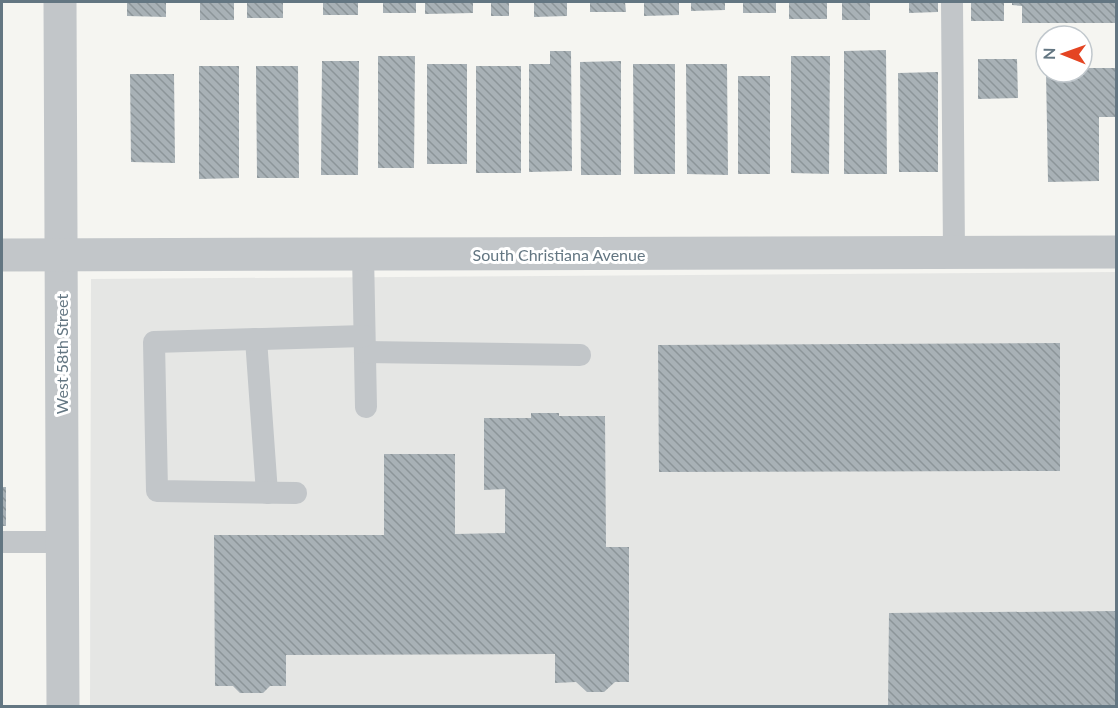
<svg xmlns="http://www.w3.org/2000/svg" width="1118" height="708" font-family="Lato,sans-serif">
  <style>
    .built { fill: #e5e6e4 }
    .building { fill: url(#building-back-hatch) }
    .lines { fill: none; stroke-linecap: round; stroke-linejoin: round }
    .lane { stroke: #c2c6c9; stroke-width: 22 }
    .street { stroke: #c2c6c9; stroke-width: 33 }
    .labels { text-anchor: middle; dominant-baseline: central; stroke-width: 6; stroke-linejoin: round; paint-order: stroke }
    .street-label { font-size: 16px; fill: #637682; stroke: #fff }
  </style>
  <defs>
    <pattern id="building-back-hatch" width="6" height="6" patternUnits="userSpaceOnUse" patternTransform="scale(1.5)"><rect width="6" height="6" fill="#a8b1b6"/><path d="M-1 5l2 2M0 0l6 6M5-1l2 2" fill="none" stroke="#8c9599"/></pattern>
  </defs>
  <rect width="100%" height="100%" fill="#f5f5f1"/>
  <polygon class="built" points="1116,272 1116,706 90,706 91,279"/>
  <g class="building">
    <polygon points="127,2 166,2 166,17 127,16"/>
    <rect x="200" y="2" width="34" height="18"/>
    <rect x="247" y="2" width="36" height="16"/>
    <rect x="323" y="2" width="35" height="13"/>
    <rect x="383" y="2" width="33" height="11"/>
    <polygon points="425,2 473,2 473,13 425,14"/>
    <rect x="491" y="2" width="18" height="14"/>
    <polygon points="534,2 567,2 567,16 534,17"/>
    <polygon points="590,2 625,2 626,12 590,12"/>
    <polygon points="644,2 679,2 679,15 644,16"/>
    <polygon points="691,2 725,2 725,10 691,11"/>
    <rect x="743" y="2" width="33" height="11"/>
    <rect x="789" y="2" width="38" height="17"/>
    <rect x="842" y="2" width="28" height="18"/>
    <polygon points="909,2 938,2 938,12 909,13"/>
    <rect x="971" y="2" width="33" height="19"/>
    <polygon points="1012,2 1116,2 1116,23 1022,23 1022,6 1012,5"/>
    <polygon points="886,50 887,174 844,174 844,51"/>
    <polygon points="550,51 571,51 572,171 529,172 529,64 550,64"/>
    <polygon points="378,56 415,56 414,168 378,168"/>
    <polygon points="791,56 830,56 829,174 791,173"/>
    <polygon points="978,59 1017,59 1018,98 978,99"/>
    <polygon points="322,61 359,61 358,175 321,175"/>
    <polygon points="621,61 621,175 581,175 580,62"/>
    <rect x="427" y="64" width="40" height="100"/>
    <polygon points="633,64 675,64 675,174 634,174"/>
    <polygon points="686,64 727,64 728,175 687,174"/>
    <polygon points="199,66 239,66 239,178 199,179"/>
    <polygon points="256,66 298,66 299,178 257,178"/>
    <rect x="476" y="66" width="45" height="107"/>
    <polygon points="1082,68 1116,68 1116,117 1099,117 1099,181 1048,182 1046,72 1082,72"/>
    <polygon points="938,72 938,172 899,172 898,73"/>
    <polygon points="130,74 174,74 175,163 131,162"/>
    <rect x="738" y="76" width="32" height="98"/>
    <polygon points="1060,343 1060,471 659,472 658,345"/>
    <polygon points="531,413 559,413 559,416 605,416 606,547 629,547 629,682 615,682 604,692 587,692 576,682 555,683 555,654 286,655 286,686 270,686 263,693 240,693 233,686 215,686 214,535 384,535 384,454 455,454 455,534 505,533 505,489 484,490 484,418 531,418"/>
    <rect x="2" y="487" width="4" height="39"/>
    <polygon points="1116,611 1116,706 888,706 889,613"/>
  </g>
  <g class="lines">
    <g class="lane">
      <polyline points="952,2 954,253"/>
      <polyline points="363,254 366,407"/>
      <polyline points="256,339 267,493"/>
      <polyline points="365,352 580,355"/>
      <polyline points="296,493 157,491 154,342 364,336"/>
      <polyline points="2,542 62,542"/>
    </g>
    <g class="street">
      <polyline points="60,2 63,706"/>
      <polyline points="2,255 1116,252"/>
    </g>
  </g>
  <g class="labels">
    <g class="street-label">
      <text x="559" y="254">South Christiana Avenue</text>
      <text transform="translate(61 354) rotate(-90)">West 58th Street</text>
    </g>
  </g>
  <rect width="1118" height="708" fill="none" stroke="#637682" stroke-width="6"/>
  <g transform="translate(1064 54) rotate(271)"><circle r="28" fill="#ffffff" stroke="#c1c8cd" stroke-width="1.5"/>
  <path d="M0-4.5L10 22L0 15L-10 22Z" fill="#e44422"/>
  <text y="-9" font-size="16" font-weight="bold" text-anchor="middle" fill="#637682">N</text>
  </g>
</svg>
